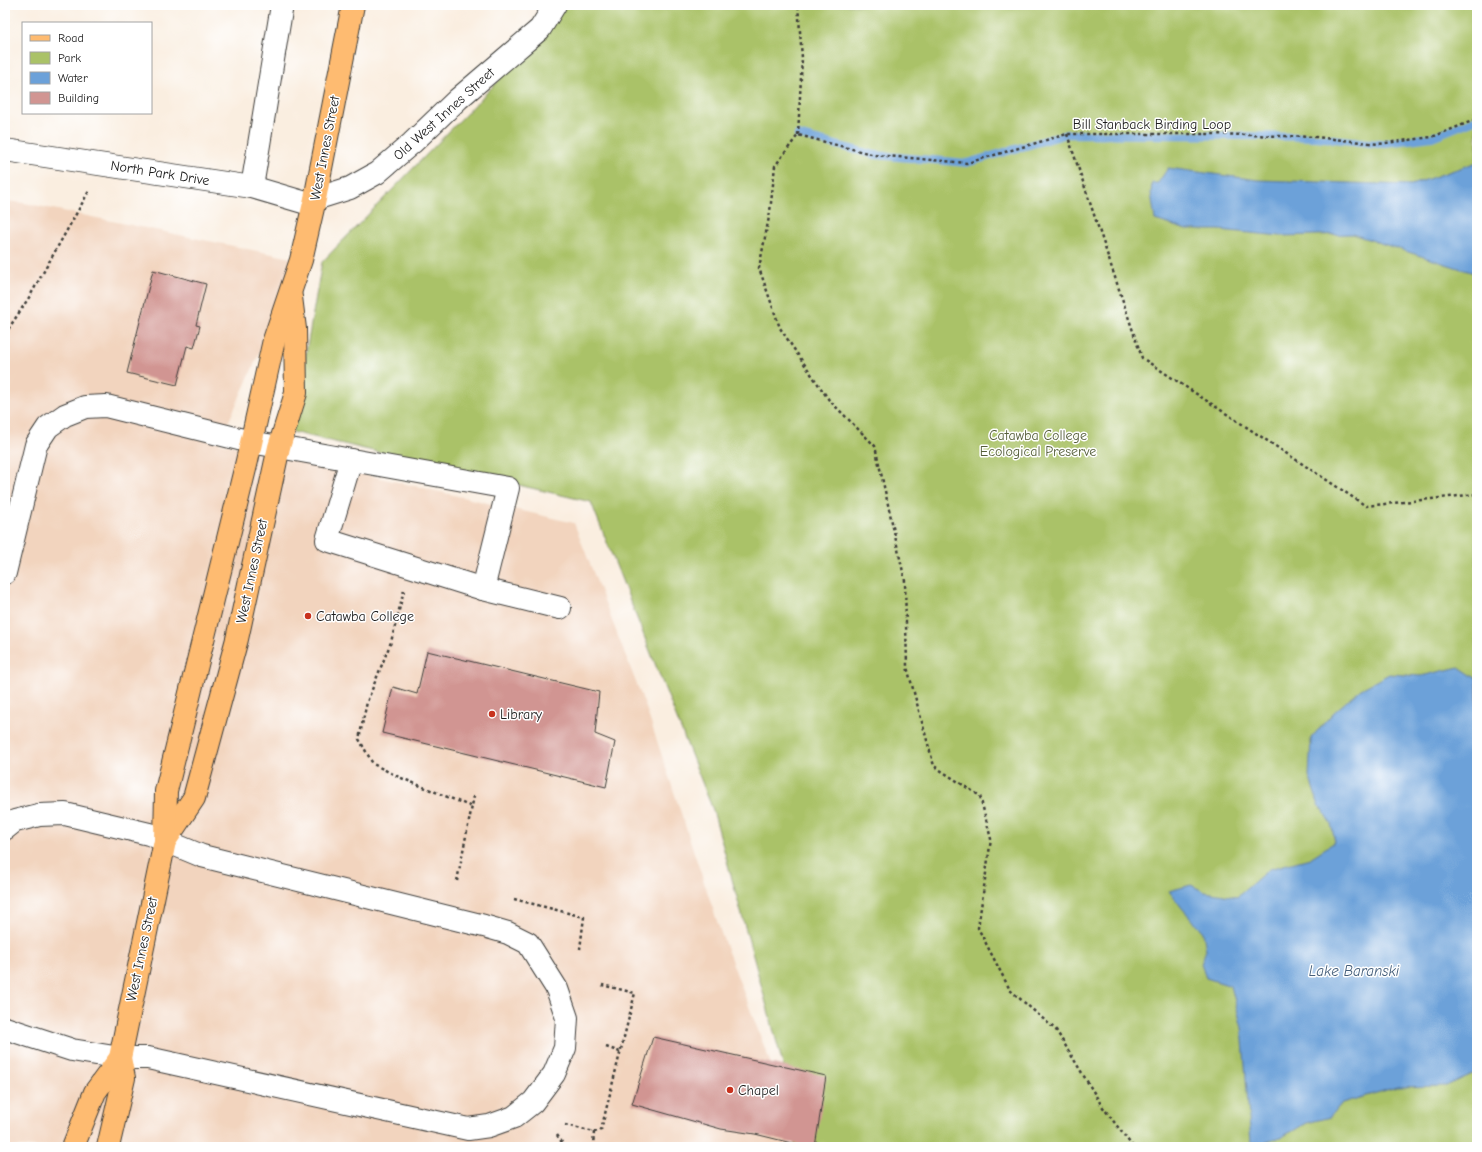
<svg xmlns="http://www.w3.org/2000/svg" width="1482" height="1152" font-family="'Comic Neue',sans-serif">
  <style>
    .built { fill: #f2d4be }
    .green { fill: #aac268; stroke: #636f42 }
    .water { fill: #6ca1d9; stroke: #445e7a }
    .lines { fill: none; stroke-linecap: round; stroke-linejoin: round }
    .stream { stroke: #6ca1d9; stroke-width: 8 }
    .building { fill: #d19592 }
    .minor-casing { stroke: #3d3c39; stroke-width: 24 }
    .major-casing { stroke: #3d3c39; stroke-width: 24 }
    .path { stroke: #3d3c39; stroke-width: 2.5; stroke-dasharray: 3 3; stroke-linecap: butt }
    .minor { stroke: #fff; stroke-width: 22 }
    .major { stroke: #febb71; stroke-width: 22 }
    .poi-dot { fill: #c8321e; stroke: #fff; stroke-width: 1.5 }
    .labels { text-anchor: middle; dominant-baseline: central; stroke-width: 3; stroke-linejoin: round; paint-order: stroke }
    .street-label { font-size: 14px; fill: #1c1c1c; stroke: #fff }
    .park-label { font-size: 14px; fill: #555e3a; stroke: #fff }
    .poi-label { font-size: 14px; fill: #1c1c1c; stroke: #fff; text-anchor: start }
    .water-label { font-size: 15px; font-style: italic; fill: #445e7a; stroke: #fff }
  </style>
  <rect width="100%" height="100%" fill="#fff"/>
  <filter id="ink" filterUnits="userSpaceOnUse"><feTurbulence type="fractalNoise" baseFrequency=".025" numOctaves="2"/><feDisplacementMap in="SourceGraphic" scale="8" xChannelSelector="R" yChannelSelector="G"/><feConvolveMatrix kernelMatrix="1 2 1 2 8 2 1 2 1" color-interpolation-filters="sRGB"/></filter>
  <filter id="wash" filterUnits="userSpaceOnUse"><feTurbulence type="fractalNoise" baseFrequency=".012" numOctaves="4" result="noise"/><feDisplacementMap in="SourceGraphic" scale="16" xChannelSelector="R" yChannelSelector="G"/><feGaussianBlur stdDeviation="0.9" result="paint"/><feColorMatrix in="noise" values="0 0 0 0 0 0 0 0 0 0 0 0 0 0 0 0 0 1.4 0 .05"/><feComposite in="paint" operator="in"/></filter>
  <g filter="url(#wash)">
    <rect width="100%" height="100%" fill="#faeee0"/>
    <polygon class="built" points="5,201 24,203 301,260 219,443 303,460 574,523 646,708 722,936 792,1119 790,1147 5,1147"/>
    <polygon class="green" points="543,5 1477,5 1477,1147 795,1147 788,1083 713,810 591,502 292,432 322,262 500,79"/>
    <g class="water">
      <polygon points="1477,162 1477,274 1352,234 1281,236 1219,230 1187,230 1155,220 1151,193 1152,183 1158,183 1168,168 1258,180 1411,185"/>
      <polygon points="1459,667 1477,679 1477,1072 1446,1086 1397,1087 1342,1103 1330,1117 1307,1123 1280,1138 1263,1143 1251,1143 1242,1028 1231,986 1206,978 1201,964 1206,950 1203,932 1182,908 1169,891 1191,885 1205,892 1237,897 1269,869 1310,858 1335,842 1331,824 1318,803 1309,776 1311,738 1333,713 1361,689 1389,674 1421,676"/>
    </g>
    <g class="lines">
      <polyline class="stream" points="798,135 875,155 967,163 1067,134 1316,137 1378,144 1432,137 1477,119"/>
    </g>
    <g id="blocks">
      <g class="building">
        <polygon points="153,270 206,284 196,325 200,326 194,348 187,346 177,385 127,373"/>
        <polygon points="427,651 599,692 595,734 615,742 606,787 382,733 393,687 417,694"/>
        <polygon points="653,1037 826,1076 815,1147 808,1147 755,1134 721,1129 632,1104"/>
      </g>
    </g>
  </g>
  <g filter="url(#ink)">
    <use href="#blocks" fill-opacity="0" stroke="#3d3c39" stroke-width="1"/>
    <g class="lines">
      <defs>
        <g id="minor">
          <polyline points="5,150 252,187 313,205"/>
          <polyline points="252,187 282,5"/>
          <polyline points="315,199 350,188 377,173 412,143 458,99 540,29 555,5"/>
          <polyline points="351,460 327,540 483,589"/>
          <polyline points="5,573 36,445 48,427 65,415 85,407 106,406 251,442 508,488 483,589 560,608"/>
          <polyline points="5,829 15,821 39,815 65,814 149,834 202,856 484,926 508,933 528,943 557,989 567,1018 565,1048 554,1074 533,1102 514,1117 489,1126 468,1129 148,1058 120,1058 72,1050 5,1028"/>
        </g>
        <g id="major">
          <polyline points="165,841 194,798 237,639 279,447 296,393 295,329 291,297"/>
          <polyline points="73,1147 95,1092 120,1058"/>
          <polyline points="108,1147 124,1078 120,1058 165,841 166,791 247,461 274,340 301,260 315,199 353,5"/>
        </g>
      </defs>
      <use href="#minor" class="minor-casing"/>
      <use href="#major" class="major-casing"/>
      <g class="path">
        <polyline points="1067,134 1142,358 1366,506 1477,494"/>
        <polyline points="798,135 802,58 798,5"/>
        <polyline points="5,334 30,296 89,191"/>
        <polyline points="404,590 391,642 367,702 359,739 373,764 399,777 472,807"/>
        <polyline points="457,881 474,796"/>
        <polyline points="514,899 584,917 580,949"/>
        <polyline points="606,1047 620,1052"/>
        <polyline points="565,1125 594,1132 593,1147"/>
        <polyline points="594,1132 601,1130 635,993 602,985"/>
        <polyline points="557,1135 565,1147"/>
        <polyline points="1133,1147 1102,1106 1056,1030 1010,990 978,928 991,839 980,796 934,766 907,667 905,581 875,446 829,400 794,349 780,328 759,268 770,212 775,166 798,135 875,155 967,163 1067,134 1213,134 1316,137 1378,144 1432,137 1477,119"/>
      </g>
      <use href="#minor" class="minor"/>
      <use href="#major" class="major"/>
    </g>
  </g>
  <g class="poi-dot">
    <circle cx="308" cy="616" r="4"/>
    <circle cx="492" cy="714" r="4"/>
    <circle cx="730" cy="1090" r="4"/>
  </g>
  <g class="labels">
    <g class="street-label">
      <text transform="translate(444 114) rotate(-42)">Old West Innes Street</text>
      <text x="1152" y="124">Bill Stanback Birding Loop</text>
      <text transform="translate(325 148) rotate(-79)">West Innes Street</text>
      <text transform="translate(160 173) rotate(9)">North Park Drive</text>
      <text transform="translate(252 571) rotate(-78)">West Innes Street</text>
      <text transform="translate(142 949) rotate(-78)">West Innes Street</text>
    </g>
    <g class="park-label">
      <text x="1038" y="435">Catawba College<tspan x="1038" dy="16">Ecological Preserve</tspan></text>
    </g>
    <g class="poi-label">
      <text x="316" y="616">Catawba College</text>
      <text x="500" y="714">Library</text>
      <text x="738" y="1090">Chapel</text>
    </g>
    <g class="water-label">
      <text x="1354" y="971">Lake Baranski</text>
    </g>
  </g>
  <rect width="1482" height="1152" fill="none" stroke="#fff" stroke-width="20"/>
  <rect x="22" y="22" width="130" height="92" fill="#ffffff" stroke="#a4a4a4"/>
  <rect x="30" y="35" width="20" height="6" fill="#febb71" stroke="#a4a4a4"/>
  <text x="58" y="42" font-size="12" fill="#1c1c1c">Road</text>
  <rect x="30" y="52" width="20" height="12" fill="#aac268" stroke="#a4a4a4"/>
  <text x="58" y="62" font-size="12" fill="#1c1c1c">Park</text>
  <rect x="30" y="72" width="20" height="12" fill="#6ca1d9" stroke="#a4a4a4"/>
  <text x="58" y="82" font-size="12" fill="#1c1c1c">Water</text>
  <rect x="30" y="92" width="20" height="12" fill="#d19592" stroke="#a4a4a4"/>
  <text x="58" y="102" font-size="12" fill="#1c1c1c">Building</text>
</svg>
